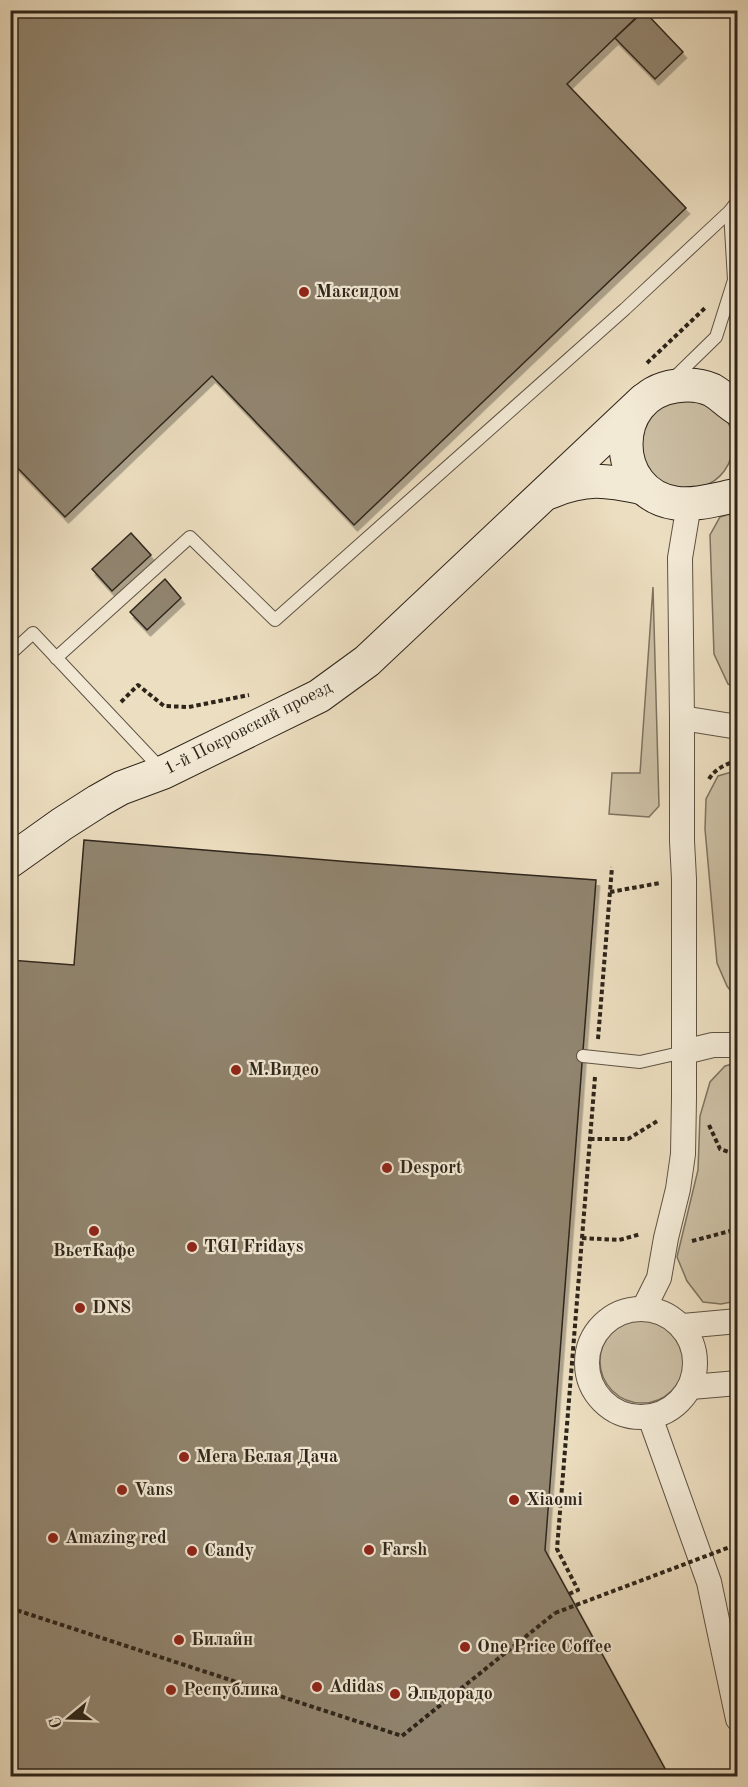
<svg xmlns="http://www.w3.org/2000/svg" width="748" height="1787" font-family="'Old Standard TT',serif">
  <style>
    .green { fill: #ccbfa4; stroke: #7d725f; stroke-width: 1.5 }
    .building { fill: #918570; stroke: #2e251a; stroke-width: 1.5; filter: url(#shadow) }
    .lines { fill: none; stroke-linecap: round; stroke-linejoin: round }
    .lane-casing { stroke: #5e5344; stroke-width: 14 }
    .street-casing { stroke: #5e5344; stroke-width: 26 }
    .secondary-casing { stroke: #2e251a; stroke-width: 35 }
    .path { stroke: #2e251a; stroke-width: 4; stroke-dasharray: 4.5 3; stroke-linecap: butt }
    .lane { stroke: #f3ead6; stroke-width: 12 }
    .street { stroke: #f3ead6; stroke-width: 24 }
    .secondary { stroke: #f3ead6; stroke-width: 33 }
    .path-bridge { stroke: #2e251a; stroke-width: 4; stroke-dasharray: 4.5 3; stroke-linecap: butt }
    .poi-dot { fill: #8f2418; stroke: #f3ead6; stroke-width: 2 }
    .labels { text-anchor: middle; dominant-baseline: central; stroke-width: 4.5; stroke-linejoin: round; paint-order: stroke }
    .poi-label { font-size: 18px; font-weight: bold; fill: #2e251a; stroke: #f3ead6; text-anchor: start }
    .street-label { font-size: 18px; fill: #2e251a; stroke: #f3ead6 }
  </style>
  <defs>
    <filter id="shadow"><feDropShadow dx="3.5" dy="6" stdDeviation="0" flood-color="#0004"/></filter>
  </defs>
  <rect width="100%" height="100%" fill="#ecdec0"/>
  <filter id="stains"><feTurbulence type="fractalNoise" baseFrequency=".00333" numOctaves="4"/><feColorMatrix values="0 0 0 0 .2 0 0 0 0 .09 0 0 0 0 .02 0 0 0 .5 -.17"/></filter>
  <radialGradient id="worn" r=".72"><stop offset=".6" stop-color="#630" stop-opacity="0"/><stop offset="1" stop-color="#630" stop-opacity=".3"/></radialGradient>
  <g class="green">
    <path d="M689,397C711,407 733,413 733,443C733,488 680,504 650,472C646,467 641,458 641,452C641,447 642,442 643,438C644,433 644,425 646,420C653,404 674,401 689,397Z"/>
    <polygon points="737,512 738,512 737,689 728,684 714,654 710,535 720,517"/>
    <polygon points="653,587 659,806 649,817 609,814 612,773 640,773"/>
    <polygon points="735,771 738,772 737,999 727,986 717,963 705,829 706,799 718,776"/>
    <polygon points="737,1063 737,1301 721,1304 703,1302 687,1281 677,1257 698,1170 700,1116 710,1082 725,1066"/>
    <circle cx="642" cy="1361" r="42"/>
  </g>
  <g class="building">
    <polygon points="10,10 644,10 567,84 686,208 354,525 212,376 65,517 10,460"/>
    <polygon points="644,11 683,52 655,79 615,38"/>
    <polygon points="131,533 151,555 112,591 92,569"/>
    <polygon points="165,579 181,598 147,630 130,612"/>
    <polygon points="84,840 351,862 596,880 545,1550 669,1776 10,1776 10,960 74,965"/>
  </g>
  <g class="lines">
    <defs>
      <g id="lane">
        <polyline points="732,10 738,17"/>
        <polyline points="737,286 734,280 730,211 738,200"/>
        <polyline points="674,378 716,337 734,280"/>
        <polyline points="10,654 33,633 163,771"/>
        <polyline points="56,658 190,537 275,620 625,309 730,211"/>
        <polyline points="583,1056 640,1062 684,1052"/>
      </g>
      <g id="street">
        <polyline points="682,718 738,727"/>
        <polyline points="684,1052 713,1045 738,1045"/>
        <polyline points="644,1308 659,1278 666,1238 678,1189 683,1154 684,1098 684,879 682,841 682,718 680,558 689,504"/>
        <circle cx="641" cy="1363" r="54"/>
        <polyline points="683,1326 738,1321"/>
        <polyline points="691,1387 738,1383"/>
        <polyline points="650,1417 709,1582 738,1719"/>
      </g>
      <g id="secondary">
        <path d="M738,409C729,404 721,395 712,390C701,385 688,384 676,386C609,395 610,493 675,503C695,506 717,499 738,495"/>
        <path d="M550,492C586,477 606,480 643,488"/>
        <polyline points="10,861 62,824 98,801 121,788 164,772 319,696 367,661 644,400"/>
      </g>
    </defs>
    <use href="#lane" class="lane-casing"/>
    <use href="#street" class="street-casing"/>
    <use href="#secondary" class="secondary-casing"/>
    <g class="path">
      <polyline points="647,363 705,308"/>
      <polyline points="121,702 138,685 164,706 189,707 249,695"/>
      <path d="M709,779C715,769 726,764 738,760"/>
      <polyline points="610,892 660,883"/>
      <polyline points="598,1039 612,867"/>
      <polyline points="709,1125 720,1149 738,1155"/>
      <polyline points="590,1139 628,1139 659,1120"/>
      <polyline points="582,1238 619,1240 641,1234"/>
      <polyline points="692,1241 738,1229"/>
      <polyline points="569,1594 578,1590 557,1549 595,1077"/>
      <polyline points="10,1608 402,1736 555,1613"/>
    </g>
    <use href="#lane" class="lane"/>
    <use href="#street" class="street"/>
    <use href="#secondary" class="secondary"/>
    <polyline class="path-bridge" points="555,1613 738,1544"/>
  </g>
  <g class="poi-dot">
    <circle cx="304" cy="292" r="6"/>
    <circle cx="236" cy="1070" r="6"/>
    <circle cx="387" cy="1168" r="6"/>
    <circle cx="94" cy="1231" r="6"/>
    <circle cx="192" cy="1247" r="6"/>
    <circle cx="80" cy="1308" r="6"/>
    <circle cx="184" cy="1457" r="6"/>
    <circle cx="122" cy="1490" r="6"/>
    <circle cx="514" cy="1500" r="6"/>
    <circle cx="53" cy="1538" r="6"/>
    <circle cx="369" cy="1550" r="6"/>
    <circle cx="192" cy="1551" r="6"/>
    <circle cx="179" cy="1640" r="6"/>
    <circle cx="465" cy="1647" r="6"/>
    <circle cx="317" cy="1687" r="6"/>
    <circle cx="171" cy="1690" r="6"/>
    <circle cx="395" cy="1694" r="6"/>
  </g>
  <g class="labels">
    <g class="poi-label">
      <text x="316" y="292">Максидом</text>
      <text x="248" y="1070">М.Видео</text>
      <text x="399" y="1168">Desport</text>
      <text x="204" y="1247">TGI Fridays</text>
      <text x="94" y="1251" text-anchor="middle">ВьетКафе</text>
      <text x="92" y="1308">DNS</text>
      <text x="196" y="1457">Мега Белая Дача</text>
      <text x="134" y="1490">Vans</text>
      <text x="526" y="1500">Xiaomi</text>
      <text x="65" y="1538">Amazing red</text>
      <text x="381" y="1550">Farsh</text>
      <text x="204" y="1551">Candy</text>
      <text x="191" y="1640">Билайн</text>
      <text x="477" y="1647">One Price Coffee</text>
      <text x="329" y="1687">Adidas</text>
      <text x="183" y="1690">Республика</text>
      <text x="407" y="1694">Эльдорадо</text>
    </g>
    <g class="street-label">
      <text transform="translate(248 728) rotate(-27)">1-й Покровский проезд</text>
    </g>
  </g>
  <rect width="748" height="1787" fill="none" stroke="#ecdec0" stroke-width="36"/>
  <rect x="12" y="12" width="724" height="1763" fill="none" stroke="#2e251a" stroke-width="3"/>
  <rect x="18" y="18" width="712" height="1751" fill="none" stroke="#2e251a" stroke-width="1.5"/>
  <g transform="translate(69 1718) rotate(251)" stroke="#f3ead6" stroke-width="4.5" paint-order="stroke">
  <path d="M0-4.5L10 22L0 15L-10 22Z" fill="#2e251a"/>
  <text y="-9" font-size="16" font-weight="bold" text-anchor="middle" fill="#2e251a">С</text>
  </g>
  <rect width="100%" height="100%" filter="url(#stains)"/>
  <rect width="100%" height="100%" fill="url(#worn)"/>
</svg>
